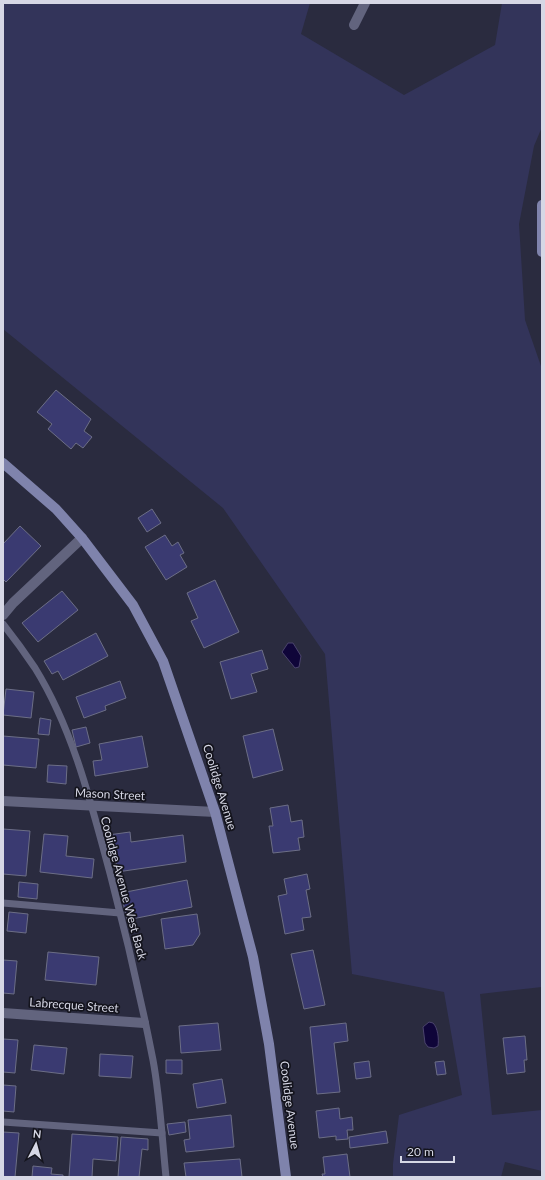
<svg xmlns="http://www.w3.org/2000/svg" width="545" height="1180" font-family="Lato,sans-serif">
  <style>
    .green { fill: #33345a }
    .water { fill: #0f0539; stroke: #4b446d }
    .building { fill: #3a3a71; stroke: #6c6e86 }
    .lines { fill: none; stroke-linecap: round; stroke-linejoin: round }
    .lane { stroke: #62647e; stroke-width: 7 }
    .street { stroke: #62647e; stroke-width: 10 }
    .secondary { stroke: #7f83ac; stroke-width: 10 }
    .labels { text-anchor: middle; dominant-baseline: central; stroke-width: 3.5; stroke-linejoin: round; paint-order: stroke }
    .street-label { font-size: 12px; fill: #d6d7e5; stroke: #14141d }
  </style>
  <rect width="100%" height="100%" fill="#2a2b3f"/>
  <polygon class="green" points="3,3 310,3 301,34 404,95 495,45 502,3 542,3 542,127 534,146 519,224 525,320 542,369 542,987 480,994 492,1115 542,1110 542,1171 505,1162 501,1177 393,1177 393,1164 399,1115 462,1095 444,992 352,974 325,654 223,508 3,329"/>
  <g class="water">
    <polygon points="288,643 293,643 301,656 299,667 295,668 282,652"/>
    <path d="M429,1022L433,1023C438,1028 439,1039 438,1046L434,1048L428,1047L425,1043L423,1027Z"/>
  </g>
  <g class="building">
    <polygon points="56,390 91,419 84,431 92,437 83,448 76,443 71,449 48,429 52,424 37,412"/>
    <polygon points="152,509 161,523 147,532 138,518"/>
    <polygon points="20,526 41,546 6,582 3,579 3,544"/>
    <polygon points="165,535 172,546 178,542 184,553 180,555 187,567 166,580 145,547"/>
    <polygon points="215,580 239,632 204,648 191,621 198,618 187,593"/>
    <polygon points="62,591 78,610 38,642 22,623"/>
    <polygon points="96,633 108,656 63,680 58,671 52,674 44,661"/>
    <polygon points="262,650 268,669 251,674 257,692 231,699 220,662"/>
    <polygon points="120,681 126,698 105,706 106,710 84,718 76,697"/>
    <polygon points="6,689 34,692 31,718 3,715"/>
    <polygon points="40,718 51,720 49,735 38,734"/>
    <polygon points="86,727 90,743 76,747 72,730"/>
    <polygon points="273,729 283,770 253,778 243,736"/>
    <polygon points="3,736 39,739 36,768 3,765"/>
    <polygon points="142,736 148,767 95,776 93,761 102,760 99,744"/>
    <polygon points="48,765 67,766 66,784 47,782"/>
    <polygon points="288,805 291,822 302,820 304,837 298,838 300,850 273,853 269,826 273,826 270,808"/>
    <polygon points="3,829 30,831 26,876 3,874"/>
    <polygon points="130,832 131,842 183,835 186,862 117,872 115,851 111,851 108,835"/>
    <polygon points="44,834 68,836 66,856 94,859 92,878 40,872"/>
    <polygon points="307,874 310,889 306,890 311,917 302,918 304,930 285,934 278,896 287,894 284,879"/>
    <polygon points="187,880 192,907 127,920 121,893"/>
    <polygon points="19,882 38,884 37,899 18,897"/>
    <polygon points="9,912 28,914 26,933 7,931"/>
    <polygon points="197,914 200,934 193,945 165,949 161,919"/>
    <polygon points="313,950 325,1005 304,1009 291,954"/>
    <polygon points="48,952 99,957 96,985 45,980"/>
    <polygon points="3,960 17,961 14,994 3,993"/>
    <polygon points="218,1023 221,1050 181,1053 179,1026"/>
    <polygon points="346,1023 348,1041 334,1043 340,1092 317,1094 310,1027"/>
    <polygon points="525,1036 527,1060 524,1060 525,1072 507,1074 503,1038"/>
    <polygon points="3,1039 18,1040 15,1073 3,1072"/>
    <polygon points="34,1045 67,1048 64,1074 31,1070"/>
    <polygon points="100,1054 133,1056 131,1078 99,1076"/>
    <polygon points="166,1060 182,1060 182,1074 166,1073"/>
    <polygon points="369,1061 371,1077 356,1079 354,1063"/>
    <polygon points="444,1061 446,1074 437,1075 435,1062"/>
    <polygon points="222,1079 226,1103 197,1108 193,1084"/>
    <polygon points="3,1085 16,1086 14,1112 3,1111"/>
    <polygon points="339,1108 340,1119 352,1117 353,1130 347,1130 348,1139 336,1140 336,1136 319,1138 316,1111"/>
    <polygon points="231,1115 234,1147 186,1152 184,1140 190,1139 188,1120"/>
    <polygon points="185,1122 186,1132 169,1135 167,1124"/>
    <polygon points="386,1131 388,1143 350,1148 349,1137"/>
    <polygon points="3,1132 19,1133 15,1177 3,1177"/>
    <polygon points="72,1134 118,1137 116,1161 93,1159 92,1177 69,1177"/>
    <polygon points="121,1137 148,1139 148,1150 142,1149 139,1177 118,1177"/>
    <polygon points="347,1154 350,1177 323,1177 322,1174 325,1174 323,1157"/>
    <polygon points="240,1159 242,1177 186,1177 184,1163"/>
    <polygon points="33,1166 52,1168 51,1174 63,1175 63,1177 32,1177"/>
  </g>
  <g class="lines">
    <g class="lane">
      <path d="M3,624C14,638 25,653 35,668C74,731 92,807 111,877C127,938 141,999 153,1060C160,1098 162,1138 166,1177"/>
      <polyline points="3,903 120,913"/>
      <polyline points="3,1122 162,1133"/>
    </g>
    <g class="street">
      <polyline points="354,25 365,3"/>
      <polyline points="3,615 13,603 82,538"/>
      <polyline points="3,801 215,812"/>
      <polyline points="3,1013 144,1023"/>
    </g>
    <g class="secondary">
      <polyline points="542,205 542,252"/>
      <polyline points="3,463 56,509 82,538 133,605 163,661 215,812 253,957 269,1044 286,1177"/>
    </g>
  </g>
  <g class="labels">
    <g class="street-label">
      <text transform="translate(220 787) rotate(73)">Coolidge Avenue</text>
      <text transform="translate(110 794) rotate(3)">Mason Street</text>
      <text transform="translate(124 888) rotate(75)">Coolidge Avenue West Back</text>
      <text transform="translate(74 1005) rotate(4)">Labrecque Street</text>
      <text transform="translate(290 1105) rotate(83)">Coolidge Avenue</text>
    </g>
  </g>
  <rect width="545" height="1180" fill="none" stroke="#d6d7e5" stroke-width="8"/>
  <g transform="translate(36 1144) rotate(6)" stroke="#14141d" stroke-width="3" paint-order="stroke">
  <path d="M0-3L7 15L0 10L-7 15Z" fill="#d6d7e5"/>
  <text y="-6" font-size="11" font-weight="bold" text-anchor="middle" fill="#d6d7e5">N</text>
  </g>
  <path d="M401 1156v6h53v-6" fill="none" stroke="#d6d7e5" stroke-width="2"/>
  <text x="407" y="1156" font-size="12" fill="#d6d7e5" stroke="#14141d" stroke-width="3" paint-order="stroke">20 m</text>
</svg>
